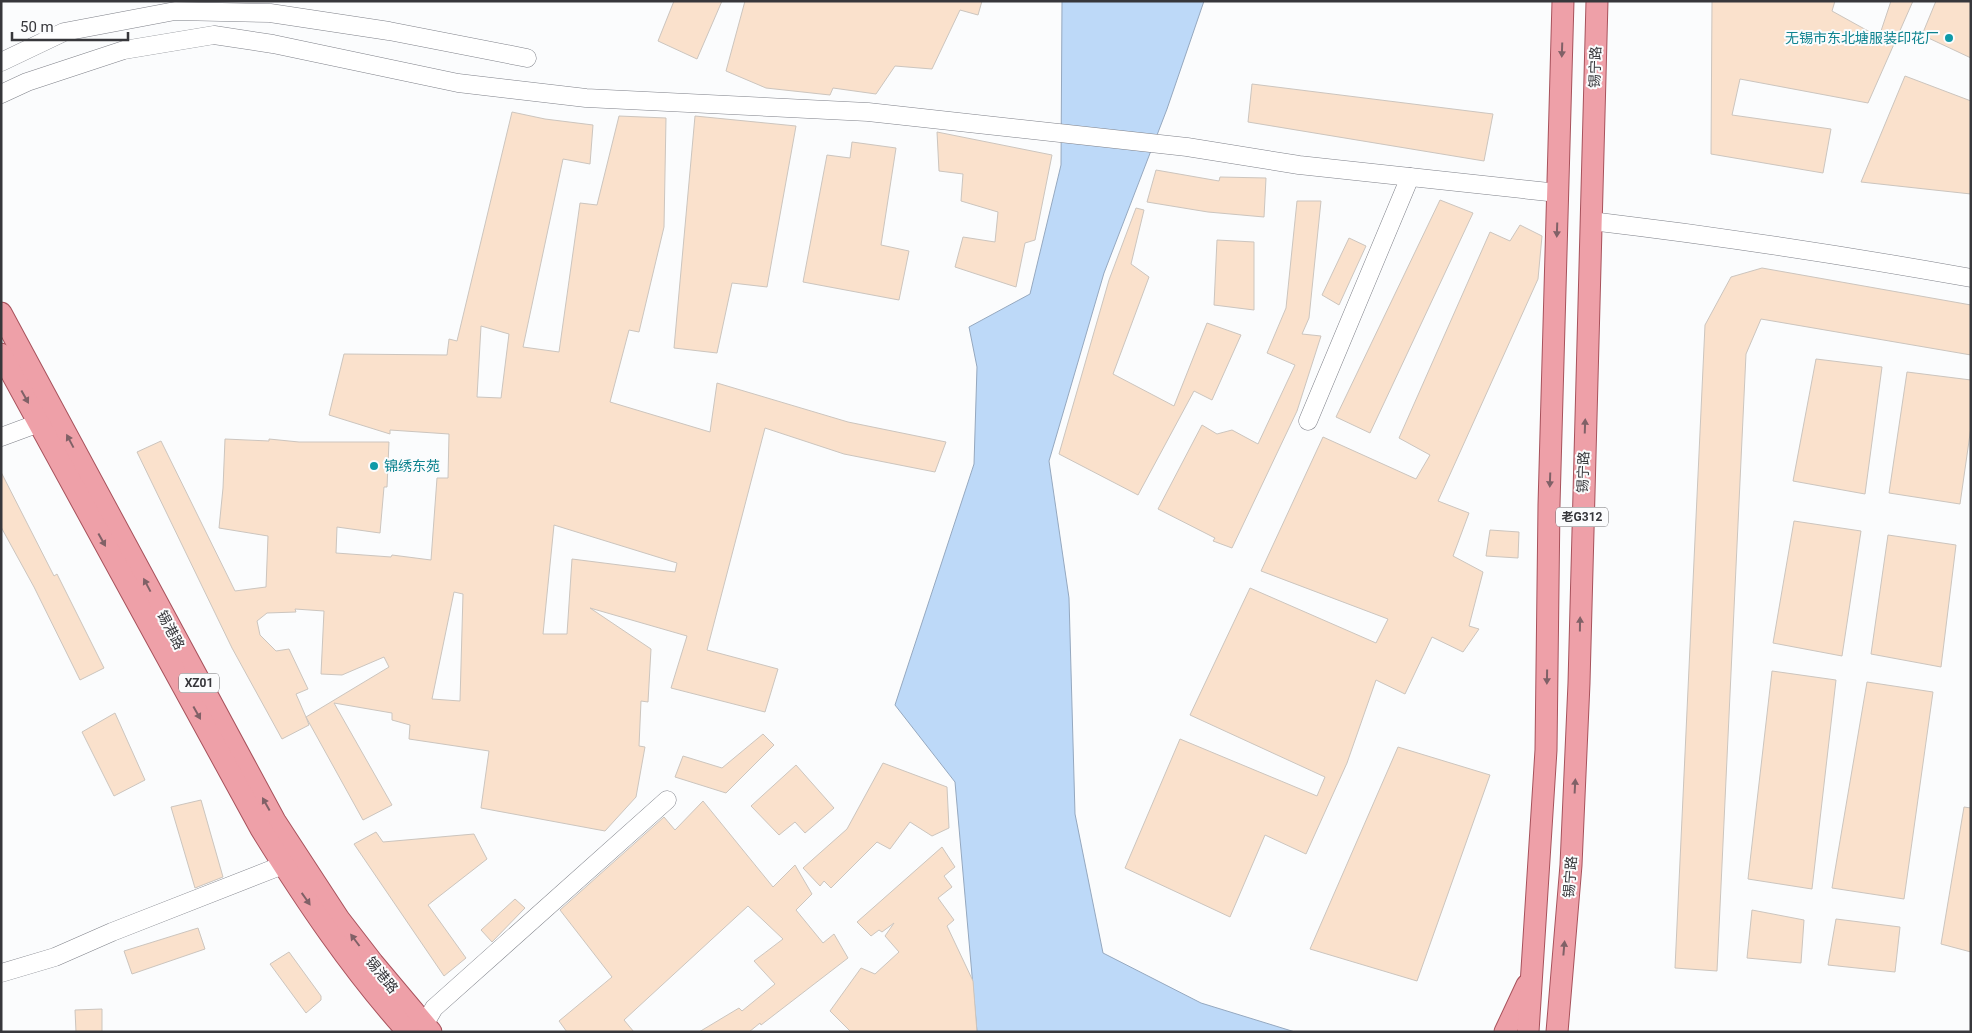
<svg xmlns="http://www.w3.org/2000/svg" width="1972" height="1033" font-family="Roboto,'Noto Sans SC',sans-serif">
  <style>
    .water { fill: #bdd9f8; stroke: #95a8bf }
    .building { fill: #fae1cc; stroke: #ccc5be; fill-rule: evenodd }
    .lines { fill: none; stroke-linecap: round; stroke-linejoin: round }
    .minor-casing { stroke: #7f8189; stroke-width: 19 }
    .major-casing { stroke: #a7525c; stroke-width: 23 }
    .minor { stroke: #fff; stroke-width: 18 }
    .major { stroke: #eea0a8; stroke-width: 21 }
    .oneway { fill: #806167 }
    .culture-dot { fill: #0f9aa8; stroke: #fbfcfd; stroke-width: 2 }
    .labels { text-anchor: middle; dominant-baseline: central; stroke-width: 4; stroke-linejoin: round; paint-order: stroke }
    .shield { fill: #fbfcfd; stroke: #727275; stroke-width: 1 }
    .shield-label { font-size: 12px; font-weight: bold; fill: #37373b }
    .culture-label { font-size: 14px; fill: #0d838f; stroke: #fbfcfd; text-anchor: end }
    .street-label { font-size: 14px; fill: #37373b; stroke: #fbfcfd }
  </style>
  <rect width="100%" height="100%" fill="#fbfcfd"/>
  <polygon class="water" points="1062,1 1204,1 1167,109 1104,273 1049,461 1069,598 1075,814 1103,953 1201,1003 1295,1032 977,1032 955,782 895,705 974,464 977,367 969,327 1030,294 1061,165"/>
  <g class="building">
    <polygon points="674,1 722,1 697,59 658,41"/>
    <polygon points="745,1 982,1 978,15 960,10 932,69 895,66 876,94 833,88 830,95 766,88 726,71"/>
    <polygon points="1712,1 1835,1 1832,11 1879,37 1891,1 1913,1 1868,103 1740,79 1732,115 1831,129 1823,173 1711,154"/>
    <polygon points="1936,1 1971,1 1971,58 1922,35"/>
    <polygon points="1905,76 1971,101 1971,194 1861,182"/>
    <polygon points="1252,84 1493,114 1484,161 1248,122"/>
    <path d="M512,112L545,119L593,125L590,164L563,159L523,347L559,352L580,203L597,205L619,116L666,118L664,227L639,332L629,330L610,402L710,432L717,383L848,422L946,442L935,472L844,454L765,428L707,650L778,669L765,712L671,688L687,636L590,608L651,649L648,702L641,701L639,746L645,747L636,797L605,831L481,808L489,751L409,739L410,725L392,720V713L334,703L392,805L363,820L306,717L309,725L282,739L232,648L137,452L161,441L235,591L266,587L268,536L219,528L223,488L225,439L269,441V439L299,442H389L387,487H384L380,533L337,527L336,553L391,557L392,555L431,560L437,478H448L449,434L390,430V434L329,415L344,354L447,355L449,339L457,341ZM481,326L509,334L501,398L477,397ZM554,525L677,563L675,572L572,559L567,634H543ZM454,592L463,594L460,701L432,699ZM295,609L324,611L321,674L342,675L384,657L389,667L306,717L296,694L308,689L289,649L276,651L260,635L257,621L267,613L296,612Z"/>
    <polygon points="695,116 796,126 767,287 732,283 717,353 674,348"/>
    <polygon points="937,132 1052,155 1035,240 1025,243 1016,287 955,267 963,237 995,242 998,212 961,201 963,174 939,171"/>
    <polygon points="852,142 896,148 881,245 909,251 899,300 803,282 827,155 850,158"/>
    <polygon points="1156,170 1219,181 1220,177 1266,178 1264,217 1208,212 1147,202"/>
    <polygon points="1440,200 1473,213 1370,433 1336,417"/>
    <polygon points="1297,201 1321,201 1309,318 1302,334 1321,336 1297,411 1232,548 1213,541 1215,538 1158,509 1202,425 1217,434 1232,430 1258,444 1295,365 1267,353 1286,308"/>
    <polygon points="1136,208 1144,210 1131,264 1149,277 1113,374 1174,406 1207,323 1241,335 1212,400 1194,391 1138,495 1059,454 1109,280"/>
    <polygon points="1520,225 1542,236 1538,279 1438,501 1469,513 1453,556 1483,572 1469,626 1479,629 1463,652 1432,637 1405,694 1376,680 1347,763 1306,854 1265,835 1230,917 1125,868 1180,739 1317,796 1325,777 1190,715 1250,588 1376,643 1388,619 1261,571 1323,437 1416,479 1430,455 1399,438 1490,232 1510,241"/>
    <polygon points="1349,238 1366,246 1339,305 1322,295"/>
    <polygon points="1217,240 1254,242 1254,310 1214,305"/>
    <polygon points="1762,268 1971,305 1971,355 1761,319 1746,354 1717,971 1675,968 1705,325 1731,277"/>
    <polygon points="1816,359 1882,367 1865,494 1793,481"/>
    <polygon points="1907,372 1971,380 1971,427 1960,504 1889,493"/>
    <polygon points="1,472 54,576 57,574 104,668 80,680 34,587 1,527"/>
    <polygon points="1794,521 1861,531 1842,656 1773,643"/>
    <polygon points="1490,530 1519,532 1518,558 1486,556"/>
    <polygon points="1888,535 1956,545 1941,667 1871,654"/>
    <polygon points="1772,671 1836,680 1812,889 1748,879"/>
    <polygon points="1867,682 1933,692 1904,899 1832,888"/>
    <polygon points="115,713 145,780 114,796 82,732"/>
    <polygon points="763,734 774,745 726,793 675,777 683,756 722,768"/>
    <polygon points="1398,747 1490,775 1417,981 1310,949"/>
    <polygon points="883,763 947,787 949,828 932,836 910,822 890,849 877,842 831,888 824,881 820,886 803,868 847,829"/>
    <polygon points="796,765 834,808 805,833 795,822 779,835 751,806"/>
    <polygon points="201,800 223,877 195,888 171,807"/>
    <polygon points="703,801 773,887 795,865 812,894 796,910 823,943 834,934 848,958 761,1025 760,1023 749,1032 699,1032 739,1008 742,1011 775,984 754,961 783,939 748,906 624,1020 634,1032 567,1032 559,1021 612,977 560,910 664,817 675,830"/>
    <polygon points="1964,807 1971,808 1971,952 1941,944"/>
    <polygon points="376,832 383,842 474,834 487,859 428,905 466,958 444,976 354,844"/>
    <polygon points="942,847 955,867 944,876 952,887 938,898 954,920 947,926 973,981 977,1032 851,1032 830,1011 861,968 875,974 899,952 885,936 894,923 882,932 879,930 871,936 857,922"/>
    <polygon points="515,899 525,908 492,942 481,930"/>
    <polygon points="1752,910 1804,920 1801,963 1747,958"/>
    <polygon points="1836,919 1900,927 1895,972 1828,965"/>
    <polygon points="198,928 205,949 132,974 124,951"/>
    <polygon points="289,952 321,996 321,1000 306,1013 270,964"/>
    <polygon points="102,1009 102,1032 76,1032 75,1010"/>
  </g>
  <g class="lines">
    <defs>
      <g id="minor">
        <polyline points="1,62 64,32 175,11 270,13 389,31 527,58"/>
        <polyline points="1,94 27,82 124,50 214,35 273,44 458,83 586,98 868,112 1187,147 1299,165 1558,193"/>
        <path d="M1591,221C1718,236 1844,255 1971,278"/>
        <polyline points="1308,421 1410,177"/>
        <polyline points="1,437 39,423"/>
        <polyline points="1,973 55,957 112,932 283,865"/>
        <polyline points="424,1025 434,1008 667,800"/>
      </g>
      <g id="major">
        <polyline points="1,313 275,821 339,919 373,963 431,1032"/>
        <path d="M1,354L261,829C305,900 352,970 408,1032"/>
        <polyline points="1505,1032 1527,985"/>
        <polyline points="1528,1032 1546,750 1549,505 1563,1"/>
        <polyline points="1557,1032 1571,865 1579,683 1597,1"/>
      </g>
    </defs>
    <use href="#minor" class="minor-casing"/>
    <use href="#major" class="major-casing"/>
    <use href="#minor" class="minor"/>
    <use href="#major" class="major"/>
  </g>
  <defs><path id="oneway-solid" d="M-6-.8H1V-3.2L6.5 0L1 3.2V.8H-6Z" transform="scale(1.25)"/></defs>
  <g class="oneway">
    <use href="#oneway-solid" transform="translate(1562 50) rotate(92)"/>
    <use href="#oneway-solid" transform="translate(1557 230) rotate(92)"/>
    <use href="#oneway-solid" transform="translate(25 397) rotate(61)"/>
    <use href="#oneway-solid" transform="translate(1585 426) rotate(-88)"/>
    <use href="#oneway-solid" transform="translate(70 441) rotate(-118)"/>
    <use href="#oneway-solid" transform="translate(1550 480) rotate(92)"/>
    <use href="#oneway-solid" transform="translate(102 540) rotate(61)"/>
    <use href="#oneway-solid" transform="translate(147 585) rotate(-118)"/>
    <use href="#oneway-solid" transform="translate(1580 624) rotate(-89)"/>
    <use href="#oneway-solid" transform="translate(1547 677) rotate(91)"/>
    <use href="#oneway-solid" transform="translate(197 713) rotate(61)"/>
    <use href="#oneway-solid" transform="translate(1575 786) rotate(-87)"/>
    <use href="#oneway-solid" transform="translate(266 804) rotate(-119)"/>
    <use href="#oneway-solid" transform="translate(306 899) rotate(55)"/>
    <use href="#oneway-solid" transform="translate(355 940) rotate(-127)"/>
    <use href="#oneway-solid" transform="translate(1564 948) rotate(-85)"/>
  </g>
  <g class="culture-dot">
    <circle cx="1949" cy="38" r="5"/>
    <circle cx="374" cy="466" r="5"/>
  </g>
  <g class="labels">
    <g class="shield">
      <rect x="1556" y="507.5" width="52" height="19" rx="4"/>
      <rect x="179" y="673.5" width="40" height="19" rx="4"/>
    </g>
    <g class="shield-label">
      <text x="1582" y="517">老G312</text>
      <text x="199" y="683">XZ01</text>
    </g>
    <g class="culture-label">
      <text x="1939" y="38">无锡市东北塘服装印花厂</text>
      <text x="384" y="466" text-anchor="start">锦绣东苑</text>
    </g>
    <g class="street-label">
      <text transform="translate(1595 67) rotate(-88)">锡宁路</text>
      <text transform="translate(1583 472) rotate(-88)">锡宁路</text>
      <text transform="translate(171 630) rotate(62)">锡港路</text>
      <text transform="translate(1570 877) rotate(-86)">锡宁路</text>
      <text transform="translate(382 975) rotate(51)">锡港路</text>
    </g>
  </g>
  <rect width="1972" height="1033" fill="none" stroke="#37373b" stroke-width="5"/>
  <path d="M12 32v8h116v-8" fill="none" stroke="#37373b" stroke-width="2.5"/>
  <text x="20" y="32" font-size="15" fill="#37373b" stroke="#fbfcfd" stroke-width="4" paint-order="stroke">50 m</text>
</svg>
